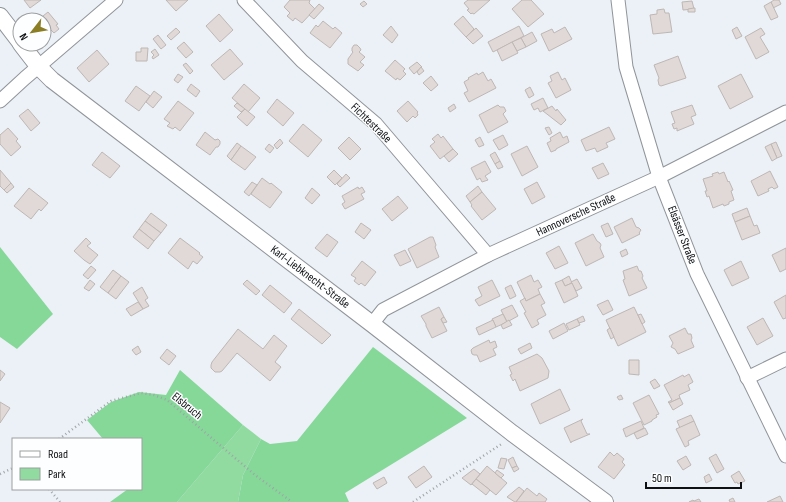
<svg xmlns="http://www.w3.org/2000/svg" width="786" height="502" font-family="'Sofia Sans Condensed',sans-serif">
  <style>
    .green { fill: #91dba1 }
    .forest { fill: #86d899 }
    .building { fill: #e1d9d7; stroke: #beb7b4 }
    .lines { fill: none; stroke-linecap: round; stroke-linejoin: round }
    .minor-casing { stroke: #90959a; stroke-width: 15 }
    .tertiary-casing { stroke: #90959a; stroke-width: 18 }
    .path { stroke: #9fa4a8; stroke-width: 2.5; stroke-dasharray: 1 3; stroke-linecap: butt }
    .minor { stroke: #fff; stroke-width: 13 }
    .tertiary { stroke: #fff; stroke-width: 16 }
    .labels { text-anchor: middle; dominant-baseline: central; stroke-width: 3; stroke-linejoin: round; paint-order: stroke }
    .street-label { font-size: 12px; fill: #0e1012; stroke: #fcfeff }
  </style>
  <rect width="100%" height="100%" fill="#ebf1f6"/>
  <polygon class="green" points="243,425 261,439 243,475 238,502 177,502"/>
  <g class="forest">
    <polygon points="0,247 53,314 17,349 0,337"/>
    <polygon points="373,347 467,418 345,493 349,502 238,502 243,475 261,439 270,444 297,441"/>
    <polygon points="180,370 243,425 177,502 110,502 128,489 141,489 141,439 103,439 87,420 111,402 139,392 166,395"/>
  </g>
  <g class="building">
    <polygon points="24,0 41,0 30,8"/>
    <polygon points="166,0 188,0 176,11"/>
    <polygon points="290,0 310,0 309,3 315,9 302,23 295,18 293,21 287,16 290,13 284,7"/>
    <polygon points="468,0 490,0 474,14 472,13 471,14 467,10 469,9 464,3"/>
    <polygon points="522,0 531,0 544,14 528,27 512,9"/>
    <polygon points="774,0 779,0 781,4 773,8 771,2"/>
    <polygon points="364,1 367,4 363,7 360,4"/>
    <polygon points="692,1 694,9 683,10 682,2"/>
    <polygon points="771,2 778,17 771,20 764,6"/>
    <polygon points="319,4 324,8 314,19 309,15"/>
    <polygon points="694,8 695,8 695,12 688,12 688,9"/>
    <polygon points="664,9 665,13 669,13 672,32 653,34 650,15 657,14 657,10"/>
    <polygon points="48,12 58,24 56,25 59,29 54,33 51,30 47,33 44,29 44,20 38,20"/>
    <polygon points="219,14 233,30 220,42 206,26"/>
    <polygon points="463,16 474,29 466,37 454,24"/>
    <polygon points="323,21 333,29 335,27 342,33 330,48 310,33 316,25 318,27"/>
    <polygon points="391,26 398,35 392,43 383,35"/>
    <polygon points="519,26 524,36 493,52 488,42"/>
    <polygon points="565,27 572,39 549,51 541,34 552,29 554,33"/>
    <polygon points="737,27 742,36 736,39 732,30"/>
    <polygon points="176,28 180,32 171,40 167,36"/>
    <polygon points="476,28 483,36 473,44 466,37"/>
    <polygon points="761,28 765,34 760,37 769,52 756,59 745,37"/>
    <polygon points="532,32 537,41 526,47 521,38"/>
    <polygon points="158,35 166,45 161,49 153,39"/>
    <polygon points="521,38 526,47 517,51 512,42"/>
    <polygon points="184,42 193,52 186,58 177,48"/>
    <polygon points="512,42 518,53 502,61 497,50"/>
    <polygon points="354,45 357,45 360,48 361,50 359,52 365,57 360,62 364,65 358,71 348,64 348,59 353,52 352,51 352,48"/>
    <polygon points="141,48 148,48 147,61 136,61 136,52 141,52"/>
    <polygon points="155,49 159,55 153,59 152,57 154,55 151,52"/>
    <polygon points="230,49 243,64 224,80 211,65"/>
    <polygon points="97,50 109,64 89,82 77,68"/>
    <polygon points="678,56 686,78 661,86 659,85 658,80 659,78 654,65"/>
    <polygon points="395,60 405,69 403,71 406,74 400,80 397,78 396,80 385,71"/>
    <polygon points="417,62 422,67 414,74 409,68"/>
    <polygon points="186,63 193,71 190,74 183,65"/>
    <polygon points="421,67 424,71 419,75 417,72"/>
    <polygon points="483,72 488,81 491,79 496,88 469,102 464,93 468,91 464,82 469,79 468,78 477,73 478,75"/>
    <polygon points="558,72 562,80 565,78 571,90 556,98 548,83 552,81 550,76"/>
    <polygon points="178,74 183,77 178,83 174,80"/>
    <polygon points="741,74 753,97 730,109 718,86"/>
    <polygon points="431,76 438,85 431,91 423,83"/>
    <polygon points="191,84 200,91 196,97 187,90"/>
    <polygon points="244,84 260,98 248,112 232,98"/>
    <polygon points="136,86 150,96 139,111 125,101"/>
    <polygon points="530,87 534,95 529,98 525,90"/>
    <polygon points="154,91 162,97 153,108 146,102"/>
    <polygon points="543,98 548,108 540,112 538,108 534,110 531,104"/>
    <polygon points="277,99 294,113 283,126 267,112"/>
    <polygon points="178,101 194,113 180,131 175,127 173,129 167,126 170,123 164,119"/>
    <polygon points="408,101 418,112 417,113 418,115 415,118 413,116 407,122 397,111"/>
    <polygon points="237,103 245,109 241,112 234,106"/>
    <polygon points="454,104 456,108 450,112 448,108"/>
    <polygon points="498,105 500,107 504,107 506,111 503,114 508,122 488,133 479,115"/>
    <polygon points="692,105 696,115 691,117 694,124 677,131 677,128 674,129 672,124 675,123 671,112"/>
    <polygon points="552,106 556,111 557,109 566,120 561,125 543,111"/>
    <polygon points="28,109 40,123 31,131 19,116"/>
    <polygon points="245,109 255,117 247,126 237,117"/>
    <polygon points="303,124 322,140 308,157 289,141"/>
    <polygon points="549,127 552,133 549,135 545,128"/>
    <polygon points="609,127 615,139 606,143 608,147 597,152 595,148 586,151 581,140"/>
    <polygon points="8,128 18,139 16,141 21,147 11,156 0,144 0,135"/>
    <polygon points="205,132 215,140 218,139 220,141 220,144 218,147 216,147 210,155 196,145"/>
    <polygon points="560,132 563,138 567,136 569,142 556,149 556,150 551,152 547,143 551,141 550,138"/>
    <polygon points="438,134 441,138 443,136 453,149 440,159 430,146 435,142 432,139"/>
    <polygon points="503,135 508,145 499,150 493,140"/>
    <polygon points="349,137 361,149 350,160 338,148"/>
    <polygon points="480,137 484,145 479,147 475,140"/>
    <polygon points="280,139 283,143 277,149 274,145"/>
    <polygon points="776,142 782,156 777,158 771,144"/>
    <polygon points="237,143 241,146 231,160 227,156"/>
    <polygon points="269,144 274,148 270,153 265,149"/>
    <polygon points="771,144 777,158 772,161 765,147"/>
    <polygon points="241,146 256,157 245,170 231,160"/>
    <polygon points="527,146 538,167 522,176 511,154"/>
    <polygon points="453,149 458,154 449,162 444,156"/>
    <polygon points="102,152 120,166 110,178 92,165"/>
    <polygon points="495,152 500,161 495,164 490,155"/>
    <polygon points="485,161 491,172 485,176 488,180 482,182 480,178 477,180 471,168"/>
    <polygon points="500,161 503,167 498,169 495,164"/>
    <polygon points="603,163 609,174 598,179 592,168"/>
    <polygon points="0,170 11,183 4,190 0,186"/>
    <polygon points="334,170 342,178 335,185 327,177"/>
    <polygon points="770,171 778,187 774,189 772,187 768,189 769,191 758,196 751,181"/>
    <polygon points="718,172 719,174 724,172 728,182 729,181 733,190 731,191 734,200 729,202 729,204 724,206 723,204 713,208 709,196 707,197 705,191 707,191 703,179 713,176 712,174"/>
    <polygon points="346,174 350,178 340,187 337,184"/>
    <polygon points="262,178 270,184 271,183 282,192 270,208 251,194"/>
    <polygon points="252,182 257,185 249,196 244,192"/>
    <polygon points="537,182 545,197 532,204 524,189"/>
    <polygon points="11,183 14,187 7,193 4,190"/>
    <polygon points="478,186 482,192 470,202 466,196"/>
    <polygon points="358,187 359,189 362,187 365,192 361,194 364,199 345,209 342,204 345,202 342,196"/>
    <polygon points="29,188 48,203 41,211 39,209 31,219 14,206"/>
    <polygon points="312,188 320,195 312,204 305,198"/>
    <polygon points="482,192 496,209 482,220 471,206 472,205 470,202"/>
    <polygon points="398,196 408,208 392,221 382,209"/>
    <polygon points="747,208 750,216 735,222 732,214"/>
    <polygon points="151,213 167,225 161,233 145,221"/>
    <polygon points="750,216 754,226 757,225 760,233 742,240 735,222"/>
    <polygon points="632,218 636,227 639,228 641,230 639,233 640,234 622,243 614,227"/>
    <polygon points="145,221 161,233 154,241 139,229"/>
    <polygon points="361,223 371,230 364,239 355,232"/>
    <polygon points="608,223 613,234 606,237 601,226"/>
    <polygon points="139,229 154,241 148,249 133,237"/>
    <polygon points="327,234 338,242 327,257 315,248"/>
    <polygon points="593,234 597,241 600,243 601,245 600,248 604,257 586,266 575,243"/>
    <polygon points="430,237 433,237 436,245 435,247 439,257 417,268 408,249"/>
    <polygon points="86,238 91,243 87,246 98,255 90,264 84,260 74,251"/>
    <polygon points="180,238 200,253 199,254 203,257 197,264 193,261 188,269 168,253"/>
    <polygon points="559,246 568,263 555,269 546,253"/>
    <polygon points="786,248 786,269 780,272 772,255"/>
    <polygon points="626,249 628,254 622,257 620,252"/>
    <polygon points="405,250 411,261 400,266 394,255"/>
    <polygon points="362,261 376,272 365,286 361,283 359,285 354,281 356,278 351,275"/>
    <polygon points="741,261 749,278 732,286 724,270"/>
    <polygon points="91,266 96,270 88,279 83,275"/>
    <polygon points="637,266 639,271 641,271 643,276 642,278 647,288 629,296 623,280 625,279 623,271"/>
    <polygon points="113,270 121,276 108,293 100,287"/>
    <polygon points="531,275 534,282 538,280 542,287 538,289 540,294 526,301 517,282"/>
    <polygon points="121,276 129,282 116,299 108,293"/>
    <polygon points="569,276 572,283 565,286 562,280"/>
    <polygon points="577,279 582,288 576,291 571,282"/>
    <polygon points="90,280 95,284 89,291 84,288"/>
    <polygon points="247,280 260,291 256,295 243,284"/>
    <polygon points="492,280 500,296 479,306 475,300 482,296 478,287"/>
    <polygon points="562,280 565,286 572,283 578,296 564,303 555,283"/>
    <polygon points="270,285 292,303 284,313 262,295"/>
    <polygon points="511,285 516,296 510,299 505,288"/>
    <polygon points="142,287 148,298 145,300 149,306 143,309 133,293"/>
    <polygon points="540,294 545,303 541,305 546,315 537,320 539,324 532,328 524,313 526,312 520,301 525,298 526,301"/>
    <polygon points="786,295 786,318 783,319 774,302"/>
    <polygon points="608,300 613,310 603,315 597,305"/>
    <polygon points="138,302 143,309 131,316 126,309"/>
    <polygon points="512,305 518,316 507,322 501,310"/>
    <polygon points="439,307 444,317 441,319 447,331 432,338 426,326 426,324 421,316"/>
    <polygon points="634,307 646,332 618,346 606,320"/>
    <polygon points="299,309 331,335 322,344 291,319"/>
    <polygon points="503,314 507,322 496,327 492,319"/>
    <polygon points="641,314 645,322 642,324 638,315"/>
    <polygon points="583,316 585,321 579,323 577,319"/>
    <polygon points="444,317 447,322 443,323 441,319"/>
    <polygon points="763,318 773,336 757,345 747,327"/>
    <polygon points="577,319 580,325 569,330 566,324"/>
    <polygon points="493,320 496,327 479,335 476,328"/>
    <polygon points="509,320 512,325 503,329 501,325"/>
    <polygon points="564,323 568,331 553,339 549,331"/>
    <polygon points="610,328 614,337 611,339 607,330"/>
    <polygon points="685,328 688,334 691,334 692,338 691,340 694,347 678,354 675,349 671,347 673,343 669,336"/>
    <polygon points="238,329 263,349 274,335 287,346 275,362 281,367 270,381 237,353 222,371 220,372 215,372 211,368 211,365 212,362"/>
    <polygon points="489,340 490,343 495,341 497,347 493,349 496,355 480,362 477,355 474,355 472,354 471,350 473,348"/>
    <polygon points="530,343 532,348 521,354 518,349"/>
    <polygon points="138,346 141,352 136,355 132,350"/>
    <polygon points="167,349 176,356 169,365 160,358"/>
    <polygon points="537,354 542,358 549,371 548,378 520,391 515,379 513,381 510,375 512,374 509,367"/>
    <polygon points="629,360 639,360 639,375 629,374"/>
    <polygon points="0,370 5,374 0,381"/>
    <polygon points="689,374 693,382 688,385 690,390 679,395 680,398 669,403 668,402 672,400 664,385 683,375 684,377"/>
    <polygon points="655,379 660,386 654,389 650,382"/>
    <polygon points="560,389 570,410 540,424 531,404"/>
    <polygon points="621,395 623,399 619,400 617,397"/>
    <polygon points="649,395 659,414 656,415 657,417 652,420 652,421 644,425 633,403"/>
    <polygon points="680,398 683,404 673,410 669,403"/>
    <polygon points="0,402 10,408 0,423"/>
    <polygon points="691,415 694,421 680,428 677,421"/>
    <polygon points="583,419 581,421 587,434 590,434 571,442 571,443 564,428"/>
    <polygon points="641,421 644,428 626,437 623,429"/>
    <polygon points="694,421 700,435 688,441 689,445 685,447 676,429"/>
    <polygon points="645,428 648,434 637,439 634,433"/>
    <polygon points="610,452 614,456 617,453 624,459 622,462 625,465 614,479 598,467"/>
    <polygon points="716,454 724,469 717,473 709,458"/>
    <polygon points="686,456 691,465 683,470 677,461"/>
    <polygon points="513,457 517,466 512,468 508,460"/>
    <polygon points="501,458 507,459 504,469 498,468"/>
    <polygon points="424,466 432,477 416,488 408,477"/>
    <polygon points="487,466 507,483 496,495 476,479"/>
    <polygon points="517,466 519,469 514,472 512,468"/>
    <polygon points="474,469 480,474 471,485 462,478"/>
    <polygon points="497,470 504,475 501,478 495,473"/>
    <polygon points="739,471 745,481 738,484 737,482 735,483 731,476"/>
    <polygon points="709,474 712,480 706,483 704,477"/>
    <polygon points="384,477 387,483 377,489 373,483"/>
    <polygon points="476,479 490,490 486,495 472,484"/>
    <polygon points="519,487 524,491 516,502 515,502 507,497"/>
    <polygon points="527,488 537,496 539,493 547,499 545,502 516,502"/>
    <polygon points="780,496 783,502 767,502"/>
    <polygon points="733,498 735,502 730,502 729,500"/>
    <polygon points="699,499 701,502 689,502 693,500 694,501"/>
  </g>
  <g class="lines">
    <defs>
      <g id="minor">
        <polyline points="244,0 302,61 376,124 488,255"/>
        <polyline points="618,0 626,67 659,177 697,274 786,456"/>
        <polyline points="0,101 25,78 116,0"/>
        <polyline points="372,324 383,310 488,255 659,177 786,112"/>
        <polyline points="747,378 786,359"/>
      </g>
      <g id="tertiary">
        <polyline points="0,16 20,42"/>
        <polyline points="21,44 38,66 52,80 372,324 512,433 605,502"/>
      </g>
    </defs>
    <use href="#minor" class="minor-casing"/>
    <use href="#tertiary" class="tertiary-casing"/>
    <g class="path">
      <polyline points="59,439 111,401 141,393 154,395 167,400 255,475 292,502"/>
      <polyline points="0,474 13,468"/>
      <polyline points="49,489 60,502"/>
      <polyline points="413,502 503,443"/>
    </g>
    <use href="#minor" class="minor"/>
    <use href="#tertiary" class="tertiary"/>
  </g>
  <g class="labels">
    <g class="street-label">
      <text transform="translate(371 123) rotate(44)">Fichtestraße</text>
      <text transform="translate(576 215) rotate(-25)">Hannoversche Straße</text>
      <text transform="translate(682 235) rotate(69)">Elsässer Straße</text>
      <text transform="translate(310 277) rotate(37)">Karl-Liebknecht-Straße</text>
      <text transform="translate(187 406) rotate(39)">Elsbruch</text>
    </g>
  </g>
  <rect x="12" y="438" width="130" height="52" fill="#fcfeff" stroke="#9d9fa0"/>
  <rect x="20" y="451" width="20" height="6" fill="#ffffff" stroke="#9d9fa0"/>
  <text x="48" y="458" font-size="12" fill="#0e1012">Road</text>
  <rect x="20" y="468" width="20" height="12" fill="#91dba1" stroke="#9d9fa0"/>
  <text x="48" y="478" font-size="12" fill="#0e1012">Park</text>
  <g transform="translate(32 32) rotate(239)"><circle r="19" fill="#fcfeff" stroke="#9d9fa0"/>
  <path d="M0-3L7 15L0 10L-7 15Z" fill="#8b7e25"/>
  <text y="-6" font-size="11" font-weight="bold" text-anchor="middle" fill="#0e1012">N</text>
  </g>
  <path d="M646 482v6h95v-6" fill="none" stroke="#0e1012" stroke-width="2"/>
  <text x="652" y="482" font-size="12" fill="#0e1012" stroke="#fcfeff" stroke-width="3" paint-order="stroke">50 m</text>
</svg>
